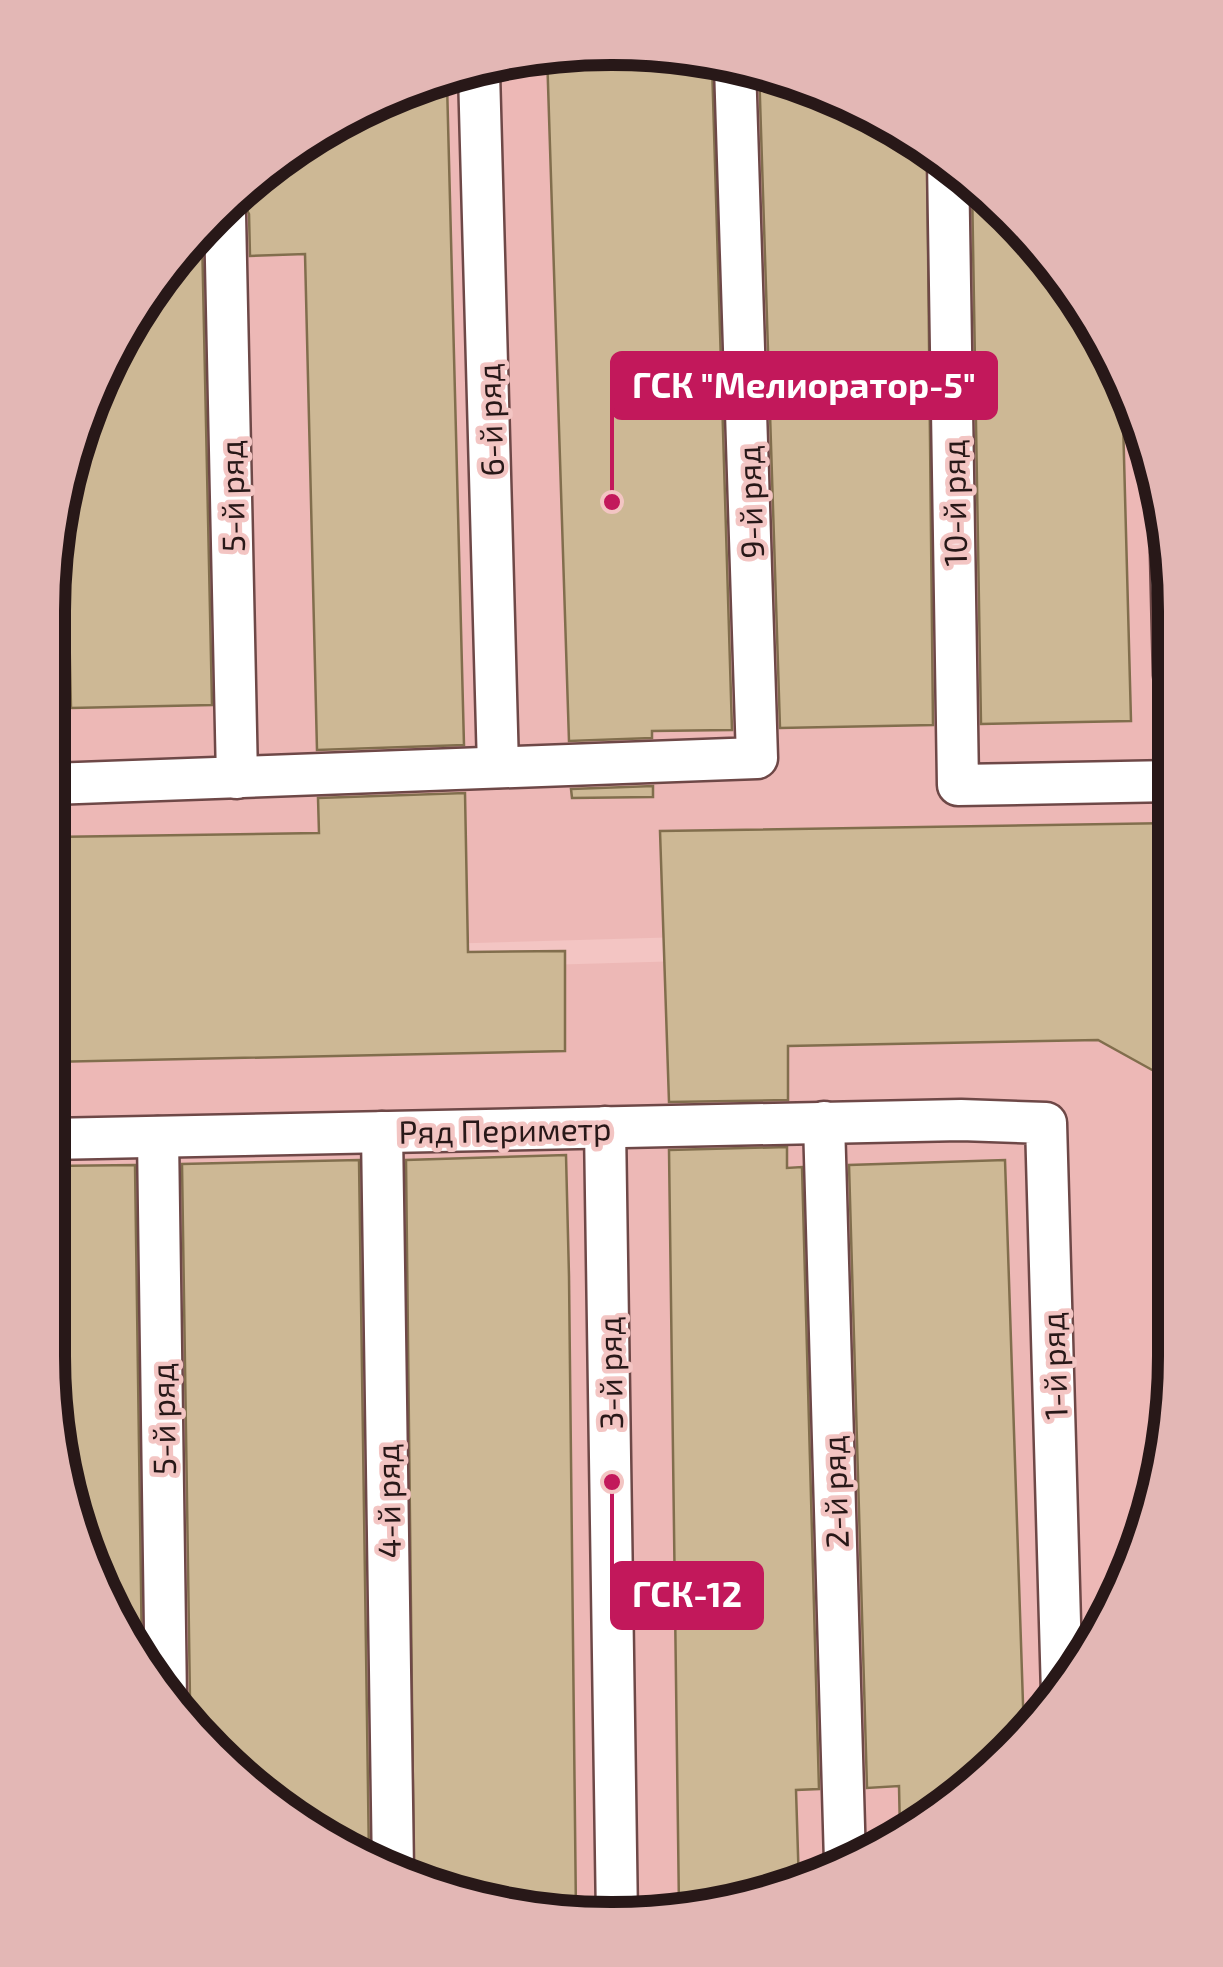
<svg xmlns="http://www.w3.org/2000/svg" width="1223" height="1967" font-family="'Exo 2',sans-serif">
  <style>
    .built { fill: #edb8b6 }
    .building { fill: #cdb895; stroke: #816e4d; stroke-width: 2.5 }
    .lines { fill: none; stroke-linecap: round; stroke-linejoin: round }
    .lane-casing { stroke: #6e4847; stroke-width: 45 }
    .lane { stroke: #fff; stroke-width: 40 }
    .labels { text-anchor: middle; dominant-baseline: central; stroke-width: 9; stroke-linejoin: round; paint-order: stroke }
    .street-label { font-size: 32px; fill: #281818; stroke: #f3c5c3 }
    .rim { fill: none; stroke: #281818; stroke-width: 12 }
    .leader { fill: none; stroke: #c2185b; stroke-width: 4 }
    .callout-dot { fill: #c2185b; stroke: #f3c5c3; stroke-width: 4 }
    .callout { fill: #c2185b; stroke: #c2185b; stroke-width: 4 }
    .callout-label { font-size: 35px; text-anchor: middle; font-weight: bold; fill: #fff }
  </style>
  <rect width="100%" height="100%" fill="#f3c5c3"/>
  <g class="built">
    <polygon points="537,52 757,67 954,164 1100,330 1156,465 1174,574 1173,923 50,955 52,538 90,396 164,269 329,123"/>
    <polygon points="1173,947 1171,1429 1133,1571 1059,1698 954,1803 792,1890 611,1919 431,1890 298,1824 164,1698 77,1536 48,1355 50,979"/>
  </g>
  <g class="building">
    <polygon points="547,53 712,64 732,730 652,731 652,738 569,741"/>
    <polygon points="759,68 927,150 933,725 780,728"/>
    <polygon points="447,83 464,745 317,750 305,254 250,256 249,214 242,200 329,123"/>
    <polygon points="972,184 1100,330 1122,382 1131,721 981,724"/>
    <polygon points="202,235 212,705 71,708 66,486 90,397 164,269"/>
    <polygon points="653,786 653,797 572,798 571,789"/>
    <polygon points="465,793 468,952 565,951 565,1051 49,1062 51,837 319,833 318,798"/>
    <polygon points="1173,823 1172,1081 1098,1040 788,1046 788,1100 669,1102 660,831"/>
    <polygon points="787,1147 787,1168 802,1167 819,1789 796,1790 799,1886 679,1908 669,1150"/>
    <polygon points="566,1155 569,1276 576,1914 431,1890 414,1882 406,1160"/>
    <polygon points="359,1160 369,1859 298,1824 183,1717 190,1701 182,1164"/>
    <polygon points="1005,1160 1024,1734 954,1803 900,1832 899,1786 867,1788 849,1165"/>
    <polygon points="135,1165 142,1657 77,1536 48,1356 49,1166"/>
  </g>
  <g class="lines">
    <defs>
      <g id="lane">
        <polyline points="479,72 498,767"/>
        <polyline points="948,160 958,785 1173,781"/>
        <polyline points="225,215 237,778"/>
        <polyline points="1171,552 1174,675"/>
        <polyline points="51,784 757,758 735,65"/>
        <polyline points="824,1122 845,1862"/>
        <polyline points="605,1127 617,1918"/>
        <polyline points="382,1132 393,1871"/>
        <polyline points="158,1137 166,1701"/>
        <polyline points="49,1139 961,1120 1046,1123 1062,1694"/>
      </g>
    </defs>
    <use href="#lane" class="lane-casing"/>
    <use href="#lane" class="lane"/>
  </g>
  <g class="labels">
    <g class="street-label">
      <text transform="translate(489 420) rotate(-92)">6-й ряд</text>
      <text transform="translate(231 496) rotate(-91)">5-й ряд</text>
      <text transform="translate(749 502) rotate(-92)">9-й ряд</text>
      <text transform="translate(953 503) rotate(-91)">10-й ряд</text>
      <text transform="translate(505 1129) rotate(-1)">Ряд Периметр</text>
      <text transform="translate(1053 1366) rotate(-92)">1-й ряд</text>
      <text transform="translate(609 1373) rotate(-91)">3-й ряд</text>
      <text transform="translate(162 1419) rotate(-91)">5-й ряд</text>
      <text transform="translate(834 1492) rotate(-92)">2-й ряд</text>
      <text transform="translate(387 1501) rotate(-91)">4-й ряд</text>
    </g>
  </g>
  <path d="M0 0H1223V1967H0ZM611 65H612A546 546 0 0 1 1158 611V1356A546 546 0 0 1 612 1902H611A546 546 0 0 1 65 1356V611A546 546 0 0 1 611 65Z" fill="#e3b7b5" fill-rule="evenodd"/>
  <path class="rim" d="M611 65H612A546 546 0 0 1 1158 611V1356A546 546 0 0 1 612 1902H611A546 546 0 0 1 65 1356V611A546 546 0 0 1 611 65Z"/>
  <path class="leader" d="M612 502L612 386M612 1482L612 1595"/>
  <g class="callout-dot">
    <circle cx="612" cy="502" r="10"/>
    <circle cx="612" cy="1482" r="10"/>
  </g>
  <g class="callout">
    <rect x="612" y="353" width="384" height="65" rx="10"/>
    <rect x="612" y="1563" width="150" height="65" rx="10"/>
  </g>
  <g class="callout-label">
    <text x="804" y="398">ГСК "Мелиоратор-5"</text>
    <text x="687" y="1607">ГСК-12</text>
  </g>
</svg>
